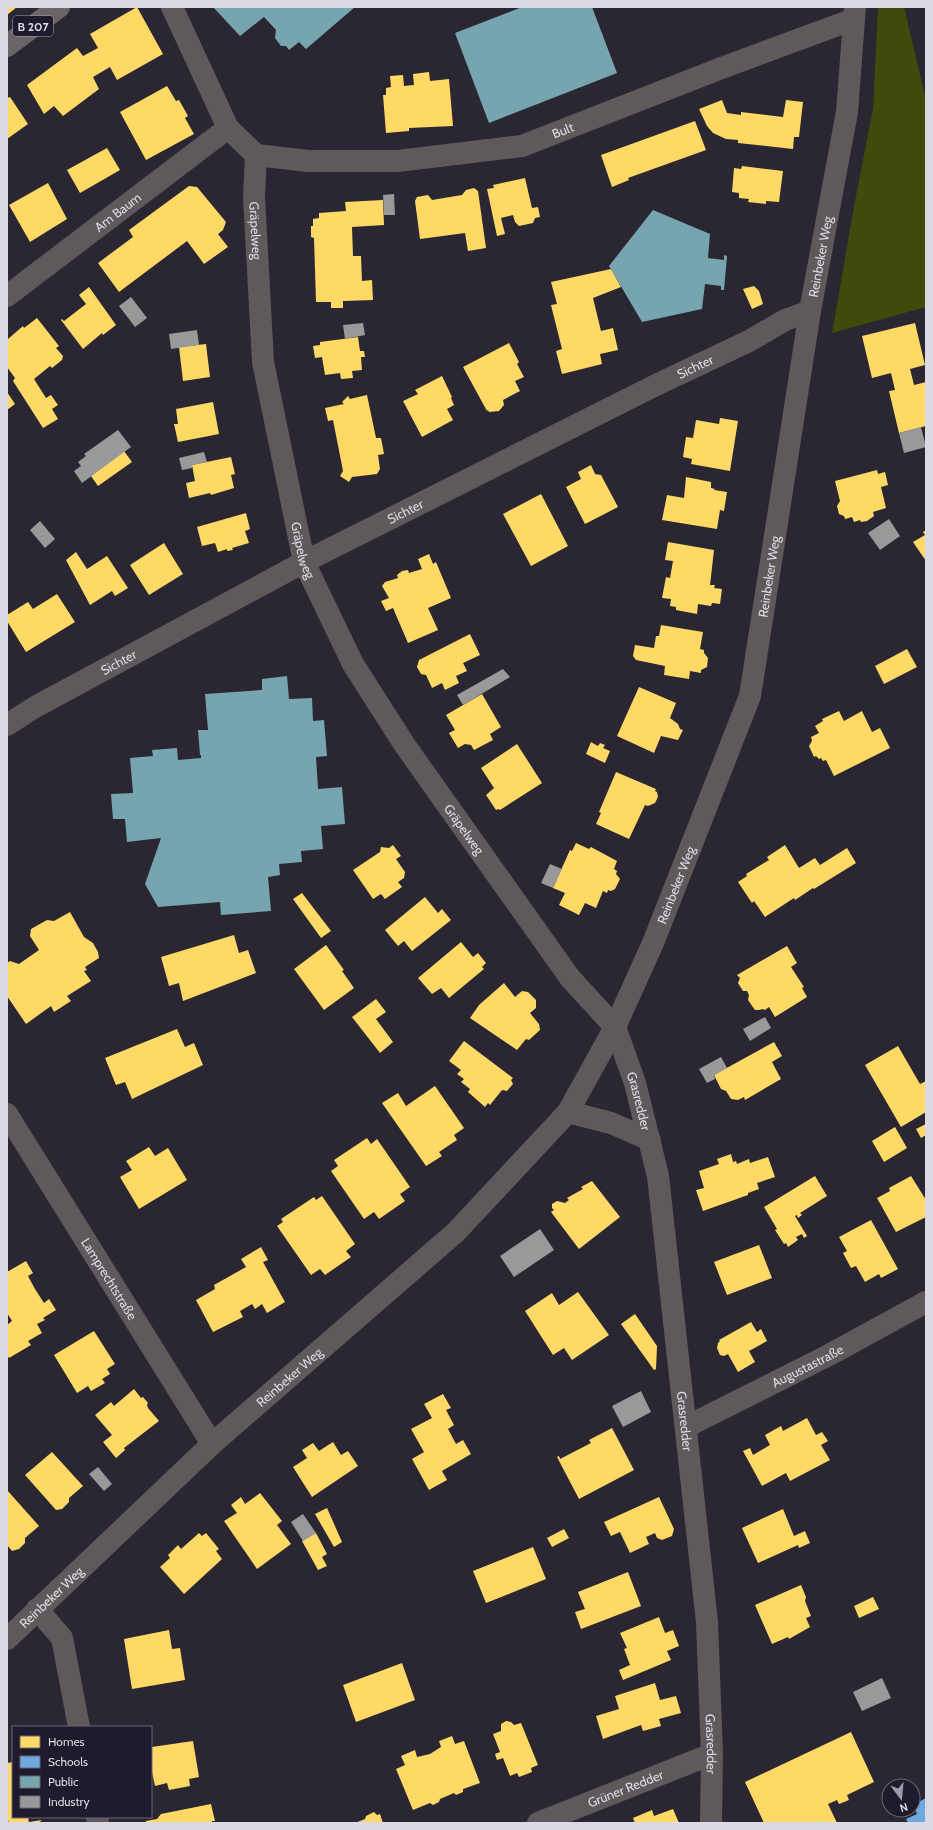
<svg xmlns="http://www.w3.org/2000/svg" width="933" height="1830" font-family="Cabin,sans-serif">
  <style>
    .green { fill: #404a0a }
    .homes { fill: #ffd966 }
    .schools { fill: #6fa8dc }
    .public { fill: #76a5af }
    .industry { fill: #999 }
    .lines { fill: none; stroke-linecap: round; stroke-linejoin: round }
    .minor { stroke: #5e5a5c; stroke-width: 22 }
    .major { stroke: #6a6567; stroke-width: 22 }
    .labels { text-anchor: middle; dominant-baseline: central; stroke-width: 4; stroke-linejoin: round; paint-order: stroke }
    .shield { fill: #1f1a2c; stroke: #a3a0ae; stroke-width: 1 }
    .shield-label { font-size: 12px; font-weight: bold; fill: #dcd9e5 }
    .street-label { font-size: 13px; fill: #dcd9e5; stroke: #1f1a2c }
  </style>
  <rect width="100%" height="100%" fill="#2a2732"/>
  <polygon class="green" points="878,7 904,7 926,100 926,307 832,333 855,201 873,109"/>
  <g class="homes">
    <polygon points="7,7 17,7 7,15"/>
    <polygon points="137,7 163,54 117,80 110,67 93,77 99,89 63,116 54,106 44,114 27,85 77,48 83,56 98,48 90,34"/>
    <polygon points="429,72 430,81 449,79 453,126 409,128 409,131 386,133 383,95 386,95 386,88 391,87 390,76 403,75 404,86 414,85 413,74"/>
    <polygon points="167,86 176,101 179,100 188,116 185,118 194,134 146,160 120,112"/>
    <polygon points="10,97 28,124 7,139 7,98"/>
    <polygon points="722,100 727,113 741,115 741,112 783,117 786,100 803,102 799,137 794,137 793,149 738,143 738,140 726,139 713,133 707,126 699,109"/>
    <polygon points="695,121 706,150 628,178 629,180 612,187 601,155"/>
    <polygon points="107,148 120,170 80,193 67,170"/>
    <polygon points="742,166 783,171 779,202 766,201 766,204 748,202 749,199 739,198 739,193 732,192 734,168 741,169"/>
    <polygon points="525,178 532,208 538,207 540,217 535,218 533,223 519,226 515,222 513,215 501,218 505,234 497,236 487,189 494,188 493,185"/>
    <polygon points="48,183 67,219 30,242 9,205"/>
    <polygon points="189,186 197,187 226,222 223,230 218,234 228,247 204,264 187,241 119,292 98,263 133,237 129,230"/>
    <polygon points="474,188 478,191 486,248 468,251 465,233 420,239 415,201 417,197 428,195 432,200 462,195 466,190"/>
    <polygon points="383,200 384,225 352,227 353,256 361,256 362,281 372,280 373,300 343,301 343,308 331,308 331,302 316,302 314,238 311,237 311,226 313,226 313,219 319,218 319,213 346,211 345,202"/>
    <polygon points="611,269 621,287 593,298 601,331 613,328 618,350 600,354 602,364 562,374 556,351 562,349 551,305 557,304 551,282"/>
    <polygon points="754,286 759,291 763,304 752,309 743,289"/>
    <polygon points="89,287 116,325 103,335 102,333 83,349 61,320 62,319 64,321 86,304 79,295"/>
    <polygon points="37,318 59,346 56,348 63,356 62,360 52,368 50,366 34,379 46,398 51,395 58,405 52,409 58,419 43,428 13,381 15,378 7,367 8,339 23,326 24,328"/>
    <polygon points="915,323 925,365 910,369 914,385 926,382 926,426 899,433 889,391 895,390 891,373 872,378 862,336"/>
    <polygon points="358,337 360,351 364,351 365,357 361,357 362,370 352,371 353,378 341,379 340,373 325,375 322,357 315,358 313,346 320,345 320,342"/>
    <polygon points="509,343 519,362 517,364 524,377 515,381 520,391 503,400 504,405 499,411 489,412 488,410 487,411 463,367"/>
    <polygon points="206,344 210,377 183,381 179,347"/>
    <polygon points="442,376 452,397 451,398 454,405 447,409 453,420 422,437 403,401 418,394 415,390"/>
    <polygon points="7,392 15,404 7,410"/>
    <polygon points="367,395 376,438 381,438 384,454 378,455 380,469 377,474 352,477 349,482 340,476 343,471 333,420 328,421 325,408 344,404 342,402 348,396 350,399"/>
    <polygon points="213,402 219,434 178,442 174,424 178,424 176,409"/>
    <polygon points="720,418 738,421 730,471 691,464 692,459 683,457 686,437 693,438 696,420 719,424"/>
    <polygon points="124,451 132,462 98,486 91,476"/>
    <polygon points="231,457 235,474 231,475 234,488 211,495 210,493 189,498 186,483 195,481 192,465"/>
    <polygon points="591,465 595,474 601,475 618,507 585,524 566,487 581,479 578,472"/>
    <polygon points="877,470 878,474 885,472 888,485 881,487 886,508 873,512 874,516 867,521 861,522 860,520 854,522 852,517 845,519 844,516 839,514 837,506 840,501 835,481"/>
    <polygon points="686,477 711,482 711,488 715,489 714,490 727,492 724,511 720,510 717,529 662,520 667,495 684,498"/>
    <polygon points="541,494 568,546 531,566 503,514"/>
    <polygon points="246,513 250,529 245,531 249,543 232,548 233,550 227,551 227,549 218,552 215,543 202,546 197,527"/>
    <polygon points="926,530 926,561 913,542 925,535 923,532"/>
    <polygon points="668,542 714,550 710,585 715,585 714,588 722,589 720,604 712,603 711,606 698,604 697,614 676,610 676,607 670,606 671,599 662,598 666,577 670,578 673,561 665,560"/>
    <polygon points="164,543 183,574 149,595 130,565"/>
    <polygon points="76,552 87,569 107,556 128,588 115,596 112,591 90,605 66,560"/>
    <polygon points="429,554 433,564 436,562 451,598 428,608 438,630 408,643 393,608 386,611 381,601 389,598 382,586 385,582 398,578 397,575 402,571 408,570 409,573 422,569 418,559"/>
    <polygon points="57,594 75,622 26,652 7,621 7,615 28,602 33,609"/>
    <polygon points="661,625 703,632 700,649 704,650 704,653 708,658 707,667 701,670 701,673 690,671 689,679 664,675 665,666 636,660 633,656 635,645 654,648 656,636 659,636"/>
    <polygon points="470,634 480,655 463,663 467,671 456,676 459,683 445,690 442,683 432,688 426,675 421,674 417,667 419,660"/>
    <polygon points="907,649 917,667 884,684 875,666"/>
    <polygon points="639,687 676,703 670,718 678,724 680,729 683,730 678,740 661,736 654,753 617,736"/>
    <polygon points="482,694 501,727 490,734 493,740 474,750 471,745 465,744 458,748 449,733 455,730 446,715"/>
    <polygon points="839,711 844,721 862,711 872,732 880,728 890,748 834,776 826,760 823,761 821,758 819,759 816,756 814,757 809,746 812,741 811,737 819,733 815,726 823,721 822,719"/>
    <polygon points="591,742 598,746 600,743 605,745 603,748 610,751 605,763 586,754"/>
    <polygon points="517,744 542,783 500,810 499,809 496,810 486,795 494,788 481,768"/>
    <polygon points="616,772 656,789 655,791 657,792 658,797 655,803 648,806 645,805 629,839 596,824 601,813 599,812"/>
    <polygon points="576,843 589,849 591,847 617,861 614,869 617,871 616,874 620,879 615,889 611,891 608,890 607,893 603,891 596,908 585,903 579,915 559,905 565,893 553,888 570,850 572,851"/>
    <polygon points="393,845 401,856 396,859 405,872 404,878 398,882 402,887 385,899 381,894 373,899 353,870 380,852 381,847 389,848"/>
    <polygon points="785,845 799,868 815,858 820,865 847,848 856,863 814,889 813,888 795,900 794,898 765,917 754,901 752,903 738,882 747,876 746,874 769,860 767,857"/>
    <polygon points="302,893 331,931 321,938 293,899"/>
    <polygon points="425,897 438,913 442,909 451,920 412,951 404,941 398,946 385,930"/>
    <polygon points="70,912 84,937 93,943 98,952 99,958 85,967 87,970 84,971 91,981 67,996 71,1001 54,1012 51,1006 26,1024 7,996 7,963 10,961 19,964 39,950 30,936 31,929 47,920 54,921"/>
    <polygon points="234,935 239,953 248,950 256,973 183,1001 179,983 169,986 161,957"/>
    <polygon points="461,942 473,957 478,953 486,963 482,967 484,969 449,998 441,988 432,994 418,978"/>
    <polygon points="326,945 344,970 342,971 354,988 324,1010 294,969"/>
    <polygon points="787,946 797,963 791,967 804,987 802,988 807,997 775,1017 769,1007 765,1010 763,1009 759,1010 755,1010 748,1000 749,995 747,991 743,991 738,983 740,978 737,975"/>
    <polygon points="504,983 515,997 522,991 528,992 536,1000 536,1008 530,1013 539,1024 540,1030 529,1040 526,1039 517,1050 470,1018 479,1005"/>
    <polygon points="376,999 386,1012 376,1019 393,1042 380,1053 352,1017"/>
    <polygon points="177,1029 185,1047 194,1043 203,1065 132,1099 125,1082 116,1085 105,1058"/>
    <polygon points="464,1041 513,1078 511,1080 513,1084 507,1091 502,1090 490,1105 488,1103 485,1107 468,1092 470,1089 461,1082 464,1079 457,1074 461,1070 449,1061"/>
    <polygon points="774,1042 782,1056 772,1062 781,1079 745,1100 744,1097 738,1100 731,1099 726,1091 721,1089 714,1075"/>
    <polygon points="898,1046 920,1084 926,1081 926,1112 901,1127 865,1065"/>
    <polygon points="435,1086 464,1128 454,1135 457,1140 439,1152 442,1156 426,1166 382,1103 398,1093 406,1106"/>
    <polygon points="926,1124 926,1135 921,1138 916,1129"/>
    <polygon points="895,1127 907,1148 884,1162 872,1141"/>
    <polygon points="367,1138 371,1144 377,1139 410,1187 400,1194 405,1201 379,1219 374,1212 364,1219 331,1171 338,1166 334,1160"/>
    <polygon points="149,1147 155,1156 168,1148 187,1180 139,1209 120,1177 132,1170 126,1161"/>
    <polygon points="731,1154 733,1162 736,1161 737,1164 749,1159 750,1163 768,1157 775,1177 757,1183 759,1189 748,1193 748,1195 703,1211 696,1190 704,1188 699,1171 719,1164 717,1159"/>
    <polygon points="815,1176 827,1196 800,1213 802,1215 798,1218 797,1215 795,1216 807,1236 804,1238 802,1234 796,1237 798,1240 788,1247 786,1243 784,1244 775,1230 777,1229 764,1207"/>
    <polygon points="911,1176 926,1200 926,1217 896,1232 877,1198 890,1191 889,1188"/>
    <polygon points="592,1181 620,1217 579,1249 551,1212 554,1210 552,1208 552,1204 557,1201 565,1203 569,1200 567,1198 583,1189 581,1187"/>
    <polygon points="322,1196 355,1244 346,1251 351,1257 325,1275 320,1269 311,1275 277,1226 283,1222 281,1219 314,1197 316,1200"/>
    <polygon points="871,1220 898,1269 881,1278 879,1274 865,1282 856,1266 851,1268 843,1253 847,1251 839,1237"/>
    <polygon points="759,1245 772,1278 727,1295 714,1262"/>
    <polygon points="261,1247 268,1260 263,1262 285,1302 267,1313 262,1304 255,1309 252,1304 240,1311 243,1317 213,1332 196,1300 215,1289 214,1285 246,1267 241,1259"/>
    <polygon points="26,1261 33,1273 28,1276 35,1289 44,1303 49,1299 56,1310 43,1318 45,1320 37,1324 42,1333 28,1341 31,1345 9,1358 7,1355 7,1325 12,1321 7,1313 7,1272"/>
    <polygon points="578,1292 609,1335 572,1360 564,1348 553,1355 525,1311 552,1293 559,1305"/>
    <polygon points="635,1314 657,1346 656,1369 654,1370 621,1324"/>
    <polygon points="751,1322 757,1332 761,1329 767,1341 749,1351 755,1362 738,1372 728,1354 724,1356 720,1355 717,1348 718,1343 720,1341 719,1340"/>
    <polygon points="94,1331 115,1364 107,1369 110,1374 102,1379 105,1383 91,1391 88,1386 77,1393 54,1355"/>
    <polygon points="134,1389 141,1398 143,1397 148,1403 147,1405 148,1408 159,1421 124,1448 125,1450 116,1458 103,1442 112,1435 95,1415 111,1402 114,1406"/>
    <polygon points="443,1394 451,1408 446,1410 454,1425 448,1429 456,1444 463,1440 471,1454 442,1471 447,1480 429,1490 412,1459 424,1452 411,1429 432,1418 424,1404"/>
    <polygon points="807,1418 816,1435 822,1432 828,1441 821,1445 830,1460 790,1481 786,1473 762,1486 743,1451 750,1448 753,1455 770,1445 765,1435 781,1426 783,1431"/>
    <polygon points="612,1428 634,1470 579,1499 557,1457 559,1456 560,1459 591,1443 589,1440"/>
    <polygon points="333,1442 341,1455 348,1451 358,1466 312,1497 293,1467 307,1458 302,1450 313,1443 319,1451"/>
    <polygon points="52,1452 83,1486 69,1498 69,1502 62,1509 56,1510 25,1475"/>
    <polygon points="7,1490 39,1526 25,1538 25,1543 19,1549 12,1551 7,1545"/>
    <polygon points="260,1493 282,1521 277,1525 291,1544 257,1569 224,1521 237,1513 231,1505 241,1497 245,1504"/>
    <polygon points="659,1497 674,1529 672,1536 662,1540 657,1538 655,1533 646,1537 649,1544 630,1553 620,1532 611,1536 604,1522"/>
    <polygon points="327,1508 342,1542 334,1547 315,1514"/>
    <polygon points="783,1509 794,1536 805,1531 810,1543 799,1548 798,1545 758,1563 742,1528"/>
    <polygon points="564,1529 569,1538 552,1547 547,1538"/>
    <polygon points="199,1533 202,1536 206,1533 219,1549 216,1551 222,1559 184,1594 160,1567 170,1558 168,1555 178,1545 181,1549"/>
    <polygon points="316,1533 327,1554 322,1557 327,1566 318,1570 302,1541"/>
    <polygon points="533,1547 546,1579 486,1603 473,1571"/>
    <polygon points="628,1572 641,1606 581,1629 575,1612 585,1609 578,1592"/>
    <polygon points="801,1585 806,1597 805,1601 811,1616 806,1618 810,1627 789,1639 788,1637 772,1644 755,1605"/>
    <polygon points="873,1597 879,1609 859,1618 854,1606"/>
    <polygon points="659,1617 665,1633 673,1630 679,1646 667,1651 671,1660 623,1680 619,1670 630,1665 624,1649 627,1648 620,1633"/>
    <polygon points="169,1630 172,1649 180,1648 185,1680 132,1689 124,1639"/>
    <polygon points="402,1663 415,1700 356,1722 343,1685"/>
    <polygon points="655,1683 660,1700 676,1696 681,1713 659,1719 661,1726 643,1731 641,1725 603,1739 596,1716 619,1709 615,1696"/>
    <polygon points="506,1721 511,1722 514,1725 521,1723 538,1765 531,1768 532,1772 519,1777 517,1773 510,1776 503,1758 497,1760 495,1754 500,1752 493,1734 501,1731 501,1724"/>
    <polygon points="851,1732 874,1782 847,1795 849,1800 839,1804 837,1800 828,1804 837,1823 764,1823 745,1782"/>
    <polygon points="452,1736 455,1744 464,1741 480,1783 463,1789 463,1792 456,1795 454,1793 440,1799 439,1802 433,1805 430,1803 413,1810 396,1769 405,1765 401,1756 415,1750 417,1757 430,1754 441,1747 439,1741"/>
    <polygon points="193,1741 199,1777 189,1779 190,1786 169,1790 167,1783 155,1786 151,1767 152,1747"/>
    <polygon points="13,1762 13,1817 28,1817 29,1823 10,1823 7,1820 7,1763"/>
    <polygon points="211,1804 215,1821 212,1821 212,1823 146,1823 146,1821 157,1819 161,1814"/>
    <polygon points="673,1809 679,1823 635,1823 633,1818 652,1810 654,1816"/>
    <polygon points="374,1812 377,1815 380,1814 383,1823 355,1823 365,1819 366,1816"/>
    <polygon points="42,1820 38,1823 29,1823 29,1822"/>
  </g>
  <polygon class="schools" points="926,1798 926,1823 908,1823 906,1819 917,1814 913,1805"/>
  <g class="public">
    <polygon points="213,7 355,7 306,49 299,42 289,50 286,46 281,46 275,38 276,30 264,17 240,36"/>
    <polygon points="522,7 592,7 617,73 489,123 455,33"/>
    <polygon points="653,210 710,234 708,258 724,260 724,255 727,256 724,290 721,290 721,286 705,284 702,309 642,322 609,266"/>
    <polygon points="287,676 289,699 312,698 313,721 324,720 327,756 316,757 318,789 342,787 345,824 321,826 323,849 301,851 302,862 279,864 280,875 268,877 271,911 221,915 220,902 158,907 145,884 161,838 127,842 125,819 113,819 111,794 133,793 130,758 153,756 152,750 177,748 178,760 201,758 201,755 200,755 198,730 208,730 205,694 262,690 262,679"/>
  </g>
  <g class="industry">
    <polygon points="394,194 395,215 384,215 383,195"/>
    <polygon points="131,297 147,318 135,327 119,306"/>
    <polygon points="363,323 365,335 345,339 343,325"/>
    <polygon points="197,330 199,345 171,349 169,334"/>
    <polygon points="921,427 926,447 904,453 899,433"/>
    <polygon points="118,430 131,447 82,483 74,471 81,466 78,462 86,456 84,454"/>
    <polygon points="204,452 207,462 192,465 192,468 182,470 179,458"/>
    <polygon points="889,519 900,536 880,550 868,533"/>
    <polygon points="40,521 55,539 45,548 30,530"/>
    <polygon points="503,669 510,677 463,705 457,695"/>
    <polygon points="550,864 562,869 553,888 541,883"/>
    <polygon points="765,1017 771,1028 750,1041 743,1029"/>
    <polygon points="721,1057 727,1068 714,1075 715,1079 707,1083 699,1069"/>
    <polygon points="540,1229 554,1250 514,1277 500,1256"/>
    <polygon points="641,1391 651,1412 623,1427 612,1406"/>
    <polygon points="98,1467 112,1484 104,1491 89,1474"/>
    <polygon points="303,1514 316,1533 303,1541 291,1522"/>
    <polygon points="882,1678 891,1698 862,1711 853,1692"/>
  </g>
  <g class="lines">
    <g class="minor">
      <path id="s1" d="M172,7L228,128L256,155L254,197L263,362L304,562L353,664L404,744L570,978L615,1027L635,1083L658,1176L707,1622L712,1754L711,1823"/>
      <path id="s2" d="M256,155L308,161H398L522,146L719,69L854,19"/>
      <path id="s3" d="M7,296L228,128"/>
      <path id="s4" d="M7,725L35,707L304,562L656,385L749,341L785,320L810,311"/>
      <polyline points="568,1112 611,1123 650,1140"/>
      <path id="s5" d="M7,1114L212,1444"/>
      <path id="s6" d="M686,1427L829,1355L926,1302"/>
      <polyline points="37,1609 62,1638 79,1727"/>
      <path id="s7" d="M7,1639L212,1444L456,1232L568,1112L615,1027L653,943L750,696L810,311L847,112L855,7"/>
      <polyline points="97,1817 98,1823"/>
      <path id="s8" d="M538,1823L712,1754"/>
    </g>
    <polyline class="major" points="7,46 59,7"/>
  </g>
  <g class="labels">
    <rect class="shield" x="13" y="16" width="40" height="20" rx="3"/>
    <g class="shield-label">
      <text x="33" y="26">B 207</text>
    </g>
    <g class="street-label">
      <text stroke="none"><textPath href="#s2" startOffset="311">Bult</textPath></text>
      <text stroke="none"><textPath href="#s3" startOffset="139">Am Baum</textPath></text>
      <text stroke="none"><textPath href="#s1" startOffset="248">Gräpelweg</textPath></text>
      <text stroke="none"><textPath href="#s7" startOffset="1670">Reinbeker Weg</textPath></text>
      <text stroke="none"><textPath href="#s4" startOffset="776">Sichter</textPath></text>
      <text stroke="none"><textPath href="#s4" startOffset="452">Sichter</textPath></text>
      <text stroke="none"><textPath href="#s1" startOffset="572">Gräpelweg</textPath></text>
      <text stroke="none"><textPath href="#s7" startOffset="1346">Reinbeker Weg</textPath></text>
      <text stroke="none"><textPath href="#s4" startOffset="128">Sichter</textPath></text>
      <text stroke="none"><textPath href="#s1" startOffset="896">Gräpelweg</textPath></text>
      <text stroke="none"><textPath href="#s7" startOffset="1022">Reinbeker Weg</textPath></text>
      <text stroke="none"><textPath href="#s1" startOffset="1223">Grasredder</textPath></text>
      <text stroke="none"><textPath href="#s5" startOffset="194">Lamprechtstraße</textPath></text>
      <text stroke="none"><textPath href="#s6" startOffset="136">Augustastraße</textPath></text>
      <text stroke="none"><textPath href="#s7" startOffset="385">Reinbeker Weg</textPath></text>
      <text stroke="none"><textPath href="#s1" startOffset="1547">Grasredder</textPath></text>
      <text stroke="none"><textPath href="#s7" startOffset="61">Reinbeker Weg</textPath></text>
      <text stroke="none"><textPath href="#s1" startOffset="1871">Grasredder</textPath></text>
      <text stroke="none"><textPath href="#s8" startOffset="94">Grüner Redder</textPath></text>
    </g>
  </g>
  <rect width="933" height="1830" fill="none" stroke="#dcd9e5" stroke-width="16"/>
  <rect x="12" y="1726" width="140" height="92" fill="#1f1a2c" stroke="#6b6676"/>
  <rect x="20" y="1736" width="20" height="12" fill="#ffd966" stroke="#6b6676"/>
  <text x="48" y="1746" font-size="12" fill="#dcd9e5">Homes</text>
  <rect x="20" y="1756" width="20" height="12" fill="#6fa8dc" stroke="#6b6676"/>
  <text x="48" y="1766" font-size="12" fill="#dcd9e5">Schools</text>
  <rect x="20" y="1776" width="20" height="12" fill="#76a5af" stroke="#6b6676"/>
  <text x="48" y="1786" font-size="12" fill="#dcd9e5">Public</text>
  <rect x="20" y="1796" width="20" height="12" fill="#999999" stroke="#6b6676"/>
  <text x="48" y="1806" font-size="12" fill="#dcd9e5">Industry</text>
  <g transform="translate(901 1798) rotate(164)"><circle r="19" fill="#1f1a2c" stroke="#6b6676"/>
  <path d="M0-3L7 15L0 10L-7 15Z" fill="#9e9ba6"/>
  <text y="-6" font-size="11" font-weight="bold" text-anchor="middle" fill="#dcd9e5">N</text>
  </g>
</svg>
